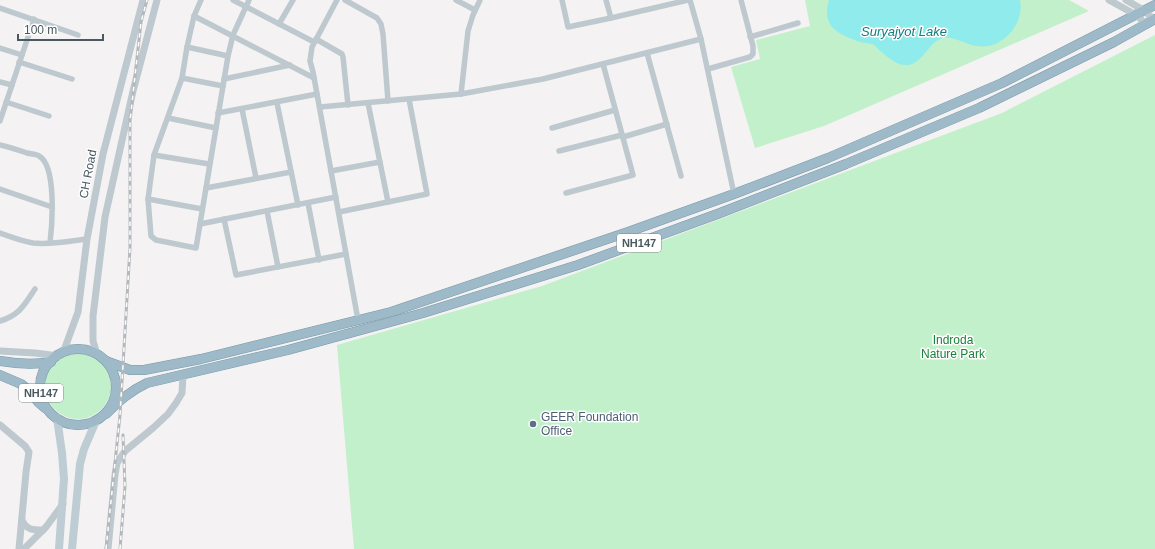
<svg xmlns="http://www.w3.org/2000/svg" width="1155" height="549" font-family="Arial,sans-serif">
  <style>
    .green { fill: #c2f0cb }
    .water { fill: #90ebec }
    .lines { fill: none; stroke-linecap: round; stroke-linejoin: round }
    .trunk-casing { stroke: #7699ab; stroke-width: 10 }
    .minor { stroke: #bdc9ce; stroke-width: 5.5 }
    .tertiary { stroke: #bdc9ce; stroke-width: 7 }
    .secondary { stroke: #beccd3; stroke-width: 8 }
    .trunk { stroke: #9ebac8; stroke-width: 9 }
    .rail-casing { stroke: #b4b8bc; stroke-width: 3 }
    .rail { stroke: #fff; stroke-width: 1.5; stroke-dasharray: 4.5; stroke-linecap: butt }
    .service-dot { fill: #5c6f8a; stroke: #fff; stroke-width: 1.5 }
    .labels { text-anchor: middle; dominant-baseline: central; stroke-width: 3; stroke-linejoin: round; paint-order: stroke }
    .shield { fill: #fff; stroke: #808b8f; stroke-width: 1 }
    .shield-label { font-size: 11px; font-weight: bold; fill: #49595f }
    .street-label { font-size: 12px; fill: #49595f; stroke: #fff }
    .park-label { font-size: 12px; fill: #198239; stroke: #fff }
    .service-label { font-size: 12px; fill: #4e5e75; stroke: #fff; text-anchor: start }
    .water-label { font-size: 13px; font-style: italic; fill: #0f7d7f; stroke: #fff }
  </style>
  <rect width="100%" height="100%" fill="#f4f2f2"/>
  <g class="green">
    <polygon points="805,0 1069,0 1089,11 824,126 755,148 731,67 760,59 756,40 810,26"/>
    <polygon points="1155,35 1155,549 354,549 337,345 542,286 1002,113"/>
    <circle cx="78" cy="386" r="33"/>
  </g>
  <path class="water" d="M829,0H1020C1025,24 1002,50 977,46C966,45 955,36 944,38C929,40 924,63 908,65C896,66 888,57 879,50C877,48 875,45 872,44C868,43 864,43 860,42C838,34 821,27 829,0Z"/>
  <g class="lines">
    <defs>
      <g id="trunk">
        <circle cx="78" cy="387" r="38"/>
        <path d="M0,361C18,364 33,365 51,362"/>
        <polyline points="106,361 130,370 144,370 201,359 391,312 628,232 734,194 828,158 1002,83 1155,5"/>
        <polyline points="0,375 21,384 31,392 38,402 45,408"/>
        <path d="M106,414C119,401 130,391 147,383L288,350L423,313L578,265L720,213L846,164L979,108L1114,42L1155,19"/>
      </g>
    </defs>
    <use href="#trunk" class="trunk-casing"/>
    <g class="minor">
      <polyline points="201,0 194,16 187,47 182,78 154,155 148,199 151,236 156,240 196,248 228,56 233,35 249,0"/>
      <polyline points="233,0 314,42"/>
      <polyline points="337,0 312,47 310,61 313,72 358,320"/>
      <polyline points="345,0 377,18 381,24 383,34 388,101"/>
      <polyline points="456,0 475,10"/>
      <polyline points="562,0 568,27 611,18"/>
      <polyline points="606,0 611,18 688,0"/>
      <polyline points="690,0 701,39 734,194"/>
      <polyline points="0,8 78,35"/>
      <polyline points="194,16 314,78"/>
      <polyline points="279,24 293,0"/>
      <polyline points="750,37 798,23"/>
      <polyline points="316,39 342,54 343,57 348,105"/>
      <polyline points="187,47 228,56"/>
      <polyline points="0,48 22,55"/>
      <polyline points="647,53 681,176"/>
      <polyline points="19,62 72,79"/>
      <polyline points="708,69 750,57 753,54 753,46 741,0"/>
      <polyline points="182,78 223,86"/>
      <polyline points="224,79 290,65"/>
      <polyline points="0,82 12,85"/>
      <polyline points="461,94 468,31 473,15 480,0"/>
      <polyline points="6,102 49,116"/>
      <polyline points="277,103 298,205"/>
      <polyline points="368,103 388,202"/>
      <polyline points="320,107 461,94 543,79 701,39"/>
      <polyline points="242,109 256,178"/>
      <polyline points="218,113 317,94"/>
      <polyline points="168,118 216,128"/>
      <polyline points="0,121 34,19"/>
      <polyline points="552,128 615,110"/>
      <polyline points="623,137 667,124"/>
      <path d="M0,145C9,147 18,150 27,153C31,154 36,154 39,156C57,166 52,226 50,243"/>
      <polyline points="559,151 622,135"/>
      <polyline points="154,155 209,164"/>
      <polyline points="331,171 380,162"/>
      <polyline points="206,188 291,172"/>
      <polyline points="0,189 52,207"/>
      <polyline points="566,193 633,175 603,64"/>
      <polyline points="148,199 202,209"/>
      <polyline points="308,203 319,260"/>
      <polyline points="267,211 278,267"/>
      <polyline points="339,212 427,194 409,99"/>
      <polyline points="224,219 236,275 346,254"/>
      <polyline points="200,224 336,197"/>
      <path d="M0,233C11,237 22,241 33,243C51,245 69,241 87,239"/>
      <path d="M0,321C20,315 24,305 35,289"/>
    </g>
    <g class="tertiary">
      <polyline points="1109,0 1136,15 1146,24"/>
      <polyline points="1126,0 1145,11 1153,19"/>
      <polyline points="0,351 35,353 58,356"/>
      <polyline points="63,353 78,312 87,239 103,154 143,0"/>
      <polyline points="97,354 93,341 93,316 105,217 133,91 157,0"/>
      <polyline points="0,425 25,446 29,452 26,472 19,549"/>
      <path d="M22,520C26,530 33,530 43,530"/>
      <polyline points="24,549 46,527 63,504"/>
      <polyline points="108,549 115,475 117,463 125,451 153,428 168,414 176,403 182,393 183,375"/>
    </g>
    <g class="secondary">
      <polyline points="57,418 62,453 64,479 59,549"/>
      <polyline points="72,549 80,464 84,449 96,421"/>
    </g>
    <use href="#trunk" class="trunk"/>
    <defs>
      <g id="rail">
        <polyline points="106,549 120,415 130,248 130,121 141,22 147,0"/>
        <polyline points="120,549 125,486 123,435"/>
      </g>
    </defs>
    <use href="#rail" class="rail-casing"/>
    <use href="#rail" class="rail"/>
  </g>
  <circle class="service-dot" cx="533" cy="424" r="4"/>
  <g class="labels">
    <g class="shield">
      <rect x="617" y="234" width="44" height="18" rx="3"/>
      <rect x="19" y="384" width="44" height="18" rx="3"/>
    </g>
    <g class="shield-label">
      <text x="639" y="243">NH147</text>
      <text x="41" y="393">NH147</text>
    </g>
    <g class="street-label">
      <text transform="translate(88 174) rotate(-79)">CH Road</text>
    </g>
    <g class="park-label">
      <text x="953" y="340">Indroda<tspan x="953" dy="14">Nature Park</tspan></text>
    </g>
    <g class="service-label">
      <text x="541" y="417">GEER Foundation<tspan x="541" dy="14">Office</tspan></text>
    </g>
    <g class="water-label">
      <text x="904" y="31">Suryajyot Lake</text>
    </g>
  </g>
  <path d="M18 34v6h85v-6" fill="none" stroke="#49595f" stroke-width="2"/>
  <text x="24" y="34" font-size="12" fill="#49595f" stroke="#ffffff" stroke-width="3" paint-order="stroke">100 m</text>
</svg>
